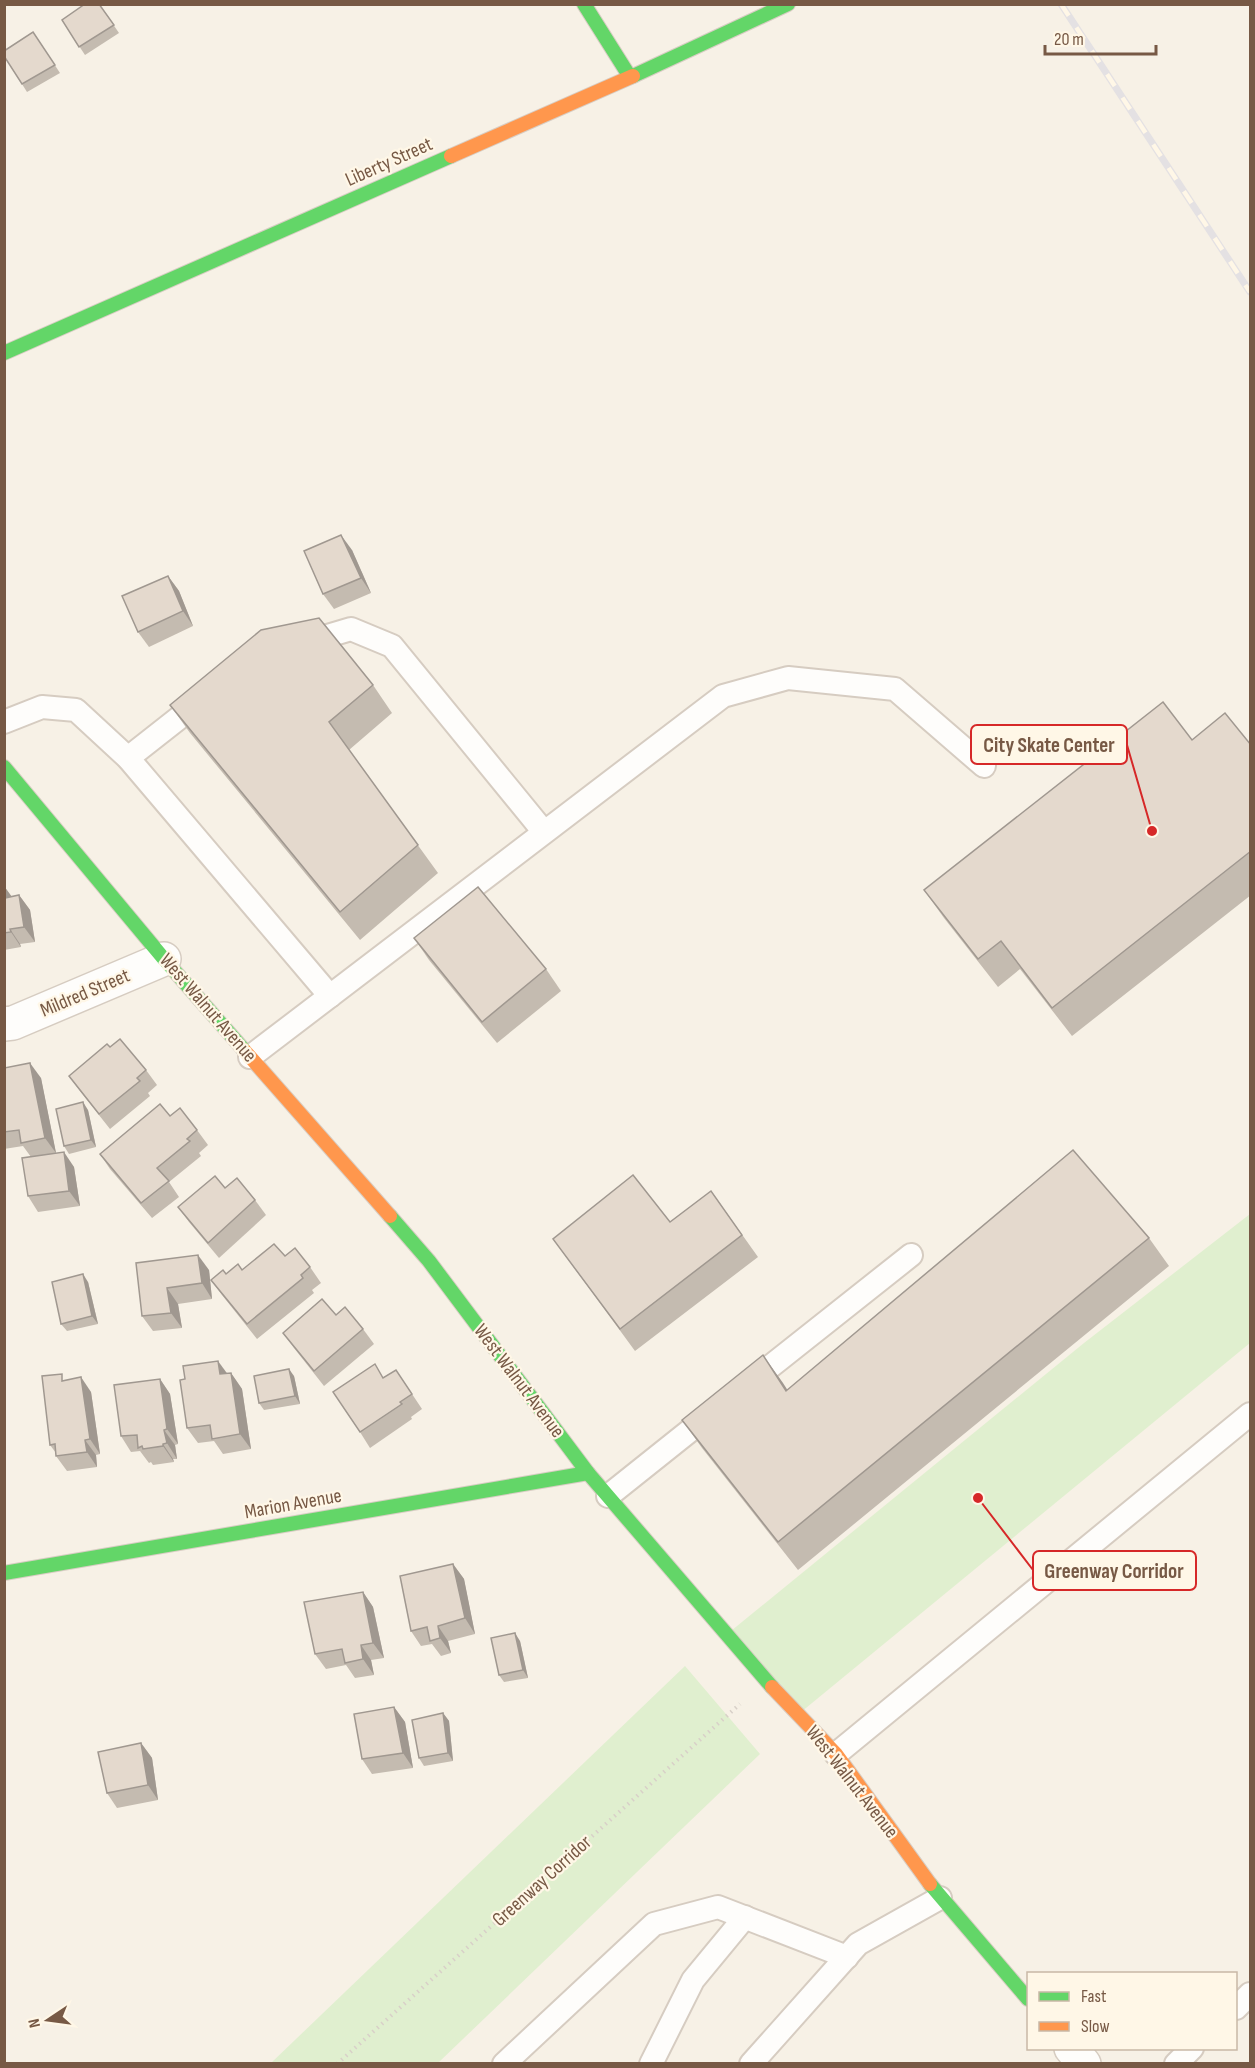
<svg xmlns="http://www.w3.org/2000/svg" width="1255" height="2068" font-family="'Sofia Sans Condensed',sans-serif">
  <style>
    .green { fill: #e0efcf }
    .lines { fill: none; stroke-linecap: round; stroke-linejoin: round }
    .lane-casing { stroke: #d6ccc1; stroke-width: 26 }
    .street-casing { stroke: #d6ccc1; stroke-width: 36 }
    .fast-casing { stroke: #d8cdc3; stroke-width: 16 }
    .slow-casing { stroke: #d8cdc3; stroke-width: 16 }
    .path { stroke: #d8d0c8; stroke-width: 4; stroke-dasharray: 1.5 4.5; stroke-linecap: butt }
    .lane { stroke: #fefdfb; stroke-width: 22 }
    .street { stroke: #fefdfb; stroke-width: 33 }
    .fast { stroke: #63d668; stroke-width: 14 }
    .slow { stroke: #ff974d; stroke-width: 14 }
    .rail-casing { stroke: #e4e1e3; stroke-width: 7 }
    .rail { stroke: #fff7e7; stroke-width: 4.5; stroke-dasharray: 14; stroke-linecap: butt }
    .wall { fill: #c4bbb0 }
    .shaded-wall { fill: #a09890 }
    .building { fill: #e4d9cd; stroke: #a09890; stroke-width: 1.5 }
    .labels { text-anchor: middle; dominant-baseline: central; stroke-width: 4.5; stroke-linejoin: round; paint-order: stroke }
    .street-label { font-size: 20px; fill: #775945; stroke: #fff7e7 }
    .leader { fill: none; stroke: #d62828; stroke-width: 2 }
    .callout-dot { fill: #d62828; stroke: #fff7e7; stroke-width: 2 }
    .callout { fill: #fff7e7; stroke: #d62828; stroke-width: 2 }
    .callout-label { font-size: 21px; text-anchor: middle; font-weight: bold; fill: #775945 }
  </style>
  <rect width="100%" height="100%" fill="#f7f1e6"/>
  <g class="green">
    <polygon points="1250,1214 1250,1343 795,1717 726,1635 1084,1343"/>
    <polygon points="685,1666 760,1754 438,2063 271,2063"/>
  </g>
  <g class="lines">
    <defs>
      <g id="lane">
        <polyline points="304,643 351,629 392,646 544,832"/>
        <polyline points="4,722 42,707 76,710 128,758 330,996"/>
        <polyline points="128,758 203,699"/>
        <polyline points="250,1057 723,696 788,678 895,689 984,766"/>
        <polyline points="747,1385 911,1255"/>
        <polyline points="608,1496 712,1413"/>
        <polyline points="836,1754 1250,1414"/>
        <polyline points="1236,2008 1250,1994"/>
        <polyline points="504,2064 654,1924 718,1907 847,1957"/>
        <polyline points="651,2064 693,1980 745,1917"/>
        <polyline points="751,2064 858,1944 940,1898"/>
        <polyline points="1176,2064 1192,2048"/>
      </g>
      <g id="street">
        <polyline points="4,1024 13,1023 164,959"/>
        <polyline points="1071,2048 1084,2064"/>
      </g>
      <g id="fast">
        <polyline points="584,4 630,77"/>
        <polyline points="633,76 788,4"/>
        <polyline points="4,353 451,156"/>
        <polyline points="4,767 164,959 244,1050"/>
        <polyline points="390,1216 429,1261 588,1473 772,1687"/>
        <polyline points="4,1573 588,1473"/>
        <polyline points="930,1884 1028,1999"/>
      </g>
      <g id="slow">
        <polyline points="451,156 633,76"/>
        <polyline points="244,1050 390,1216"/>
        <polyline points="772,1687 836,1754 930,1884"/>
      </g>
    </defs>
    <use href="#lane" class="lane-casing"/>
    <use href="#street" class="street-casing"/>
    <use href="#fast" class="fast-casing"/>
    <use href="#slow" class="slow-casing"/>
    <polyline class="path" points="337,2064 740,1704"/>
    <use href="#lane" class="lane"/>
    <use href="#street" class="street"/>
    <use href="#fast" class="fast"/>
    <use href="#slow" class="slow"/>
    <defs>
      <polyline id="rail" points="1061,4 1250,292"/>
    </defs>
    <use href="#rail" class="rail-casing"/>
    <use href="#rail" class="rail"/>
  </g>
  <g class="wall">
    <polygon points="99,4 119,33 85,55 62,20"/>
    <polygon points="33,32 60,73 27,92 22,84"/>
    <polygon points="352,550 371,593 334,609 323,594"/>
    <polygon points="168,576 179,591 193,626 149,647 138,632"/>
    <polygon points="373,685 392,713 349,750 438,873 360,940 190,733 170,705"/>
    <polygon points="1192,740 1251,745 1251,895 1072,1036 1020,969 998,987 944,918 924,890"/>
    <polygon points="4,886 12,897 19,895 30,910 35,942 20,944 21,947 4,950"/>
    <polygon points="414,938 546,969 561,991 497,1043 429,960"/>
    <polygon points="4,1068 41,1078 56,1153 74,1167 80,1206 38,1212 28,1196 31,1157 23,1146 4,1149"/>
    <polygon points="146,1070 157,1085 148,1093 150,1096 110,1129 80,1091 69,1076"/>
    <polygon points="88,1110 96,1147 69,1154 64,1146"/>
    <polygon points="170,1116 197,1130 208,1145 199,1153 201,1156 169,1182 179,1197 152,1218 110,1169 100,1154"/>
    <polygon points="225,1188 255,1200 266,1215 219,1258 189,1222 178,1207"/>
    <polygon points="711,1191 758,1257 635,1351 553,1239 670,1222"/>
    <polygon points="1149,1238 1169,1266 798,1570 702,1448 682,1420 787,1390"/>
    <polygon points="285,1256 310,1267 321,1283 312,1290 314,1293 257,1339 222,1295 211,1280 226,1274"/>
    <polygon points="136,1263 209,1270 212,1299 178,1304 182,1328 153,1331 142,1316"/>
    <polygon points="88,1282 98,1324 67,1331 61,1324"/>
    <polygon points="336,1315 363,1329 374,1344 324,1386 294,1348 283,1333"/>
    <polygon points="396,1370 422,1409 411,1417 412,1419 370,1448 360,1432 384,1377"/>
    <polygon points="231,1373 242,1389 251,1449 223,1454 214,1441 198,1443 187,1428 227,1374"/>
    <polygon points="294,1376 300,1404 264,1410 259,1403"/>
    <polygon points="160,1379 170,1394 178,1444 175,1445 177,1459 173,1459 174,1462 153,1465 151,1462 149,1463 140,1451 131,1452 121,1436"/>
    <polygon points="66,1380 91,1392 100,1454 96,1455 97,1467 67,1471 56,1456 56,1453 50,1445"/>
    <polygon points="453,1564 464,1579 475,1634 448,1641 451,1653 441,1656 432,1644 421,1646 411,1631"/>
    <polygon points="363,1592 373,1607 384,1658 371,1660 374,1675 355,1678 346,1665 326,1669 315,1654"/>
    <polygon points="520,1641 528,1678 504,1682 499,1675"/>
    <polygon points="394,1707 405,1722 413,1768 372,1774 362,1759"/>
    <polygon points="443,1713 449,1721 453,1761 424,1766 419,1758"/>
    <polygon points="141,1743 152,1758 158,1800 117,1808 107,1793"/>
  </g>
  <g class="shaded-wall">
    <polygon points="341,535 352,550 371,593 361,578"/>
    <polygon points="168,576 179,591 193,626 183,611"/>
    <polygon points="4,886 14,900 5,898"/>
    <polygon points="19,895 30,910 35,942 24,927"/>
    <polygon points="10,929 20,944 21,947 11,932"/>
    <polygon points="30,1063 41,1078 56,1153 45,1138"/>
    <polygon points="83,1102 88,1110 96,1147 91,1140"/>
    <polygon points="64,1152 74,1167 80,1206 69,1191"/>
    <polygon points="198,1255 209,1270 212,1299 202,1283"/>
    <polygon points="83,1274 88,1282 98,1324 92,1316"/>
    <polygon points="167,1288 178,1304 182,1328 171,1313"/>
    <polygon points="763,1355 783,1383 806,1419 786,1391"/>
    <polygon points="218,1361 229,1376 220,1374"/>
    <polygon points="289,1369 294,1376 300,1404 295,1396"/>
    <polygon points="231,1373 242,1389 251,1449 240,1434"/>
    <polygon points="81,1377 91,1392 100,1454 90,1439"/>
    <polygon points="160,1379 170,1394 178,1444 167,1429"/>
    <polygon points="164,1430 175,1445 177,1459 167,1443"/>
    <polygon points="85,1440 96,1455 97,1467 87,1452"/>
    <polygon points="163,1444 173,1459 174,1462 163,1446"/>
    <polygon points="453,1564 464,1579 475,1634 465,1618"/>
    <polygon points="363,1592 373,1607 384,1658 373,1643"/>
    <polygon points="438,1626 448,1641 451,1653 440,1638"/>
    <polygon points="515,1633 520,1641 528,1678 523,1670"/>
    <polygon points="361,1645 371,1660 374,1675 363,1659"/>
    <polygon points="394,1707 405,1722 413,1768 403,1753"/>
    <polygon points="443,1713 449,1721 453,1761 448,1753"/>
    <polygon points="141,1743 152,1758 158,1800 148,1785"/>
  </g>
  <g class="building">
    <polygon points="85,4 99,4 114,25 79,47 62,20"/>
    <polygon points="33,32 55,65 22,84 4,56 4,51"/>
    <polygon points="341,535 361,578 323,594 304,551"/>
    <polygon points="168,576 183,611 138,632 122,596"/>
    <polygon points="319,618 373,685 329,722 418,845 340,912 170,705 261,630"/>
    <polygon points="1163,702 1192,740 1225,713 1251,745 1251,851 1052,1008 1001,941 978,959 924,890"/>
    <polygon points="478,887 546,969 482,1022 414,938"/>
    <polygon points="4,893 5,898 19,895 24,927 10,929 11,932 4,933"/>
    <polygon points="120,1039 146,1070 137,1078 140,1081 99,1114 69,1076 107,1044 110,1047"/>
    <polygon points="30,1063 45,1138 21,1143 19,1130 4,1132 4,1068"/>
    <polygon points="83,1102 91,1140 64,1146 56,1109"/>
    <polygon points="160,1104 170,1116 180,1108 197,1130 187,1139 190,1141 157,1168 169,1181 141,1203 100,1154"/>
    <polygon points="1073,1150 1149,1238 778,1542 682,1420 763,1355 786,1391"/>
    <polygon points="64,1152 69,1191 28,1196 22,1158"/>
    <polygon points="633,1175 670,1222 711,1191 742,1235 620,1329 553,1239"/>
    <polygon points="215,1176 225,1188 237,1178 255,1200 208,1243 178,1207"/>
    <polygon points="274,1244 285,1256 295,1248 310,1267 301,1275 303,1278 247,1324 211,1280 223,1270 226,1274 238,1264 242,1270"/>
    <polygon points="198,1255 202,1283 167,1288 171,1313 142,1316 136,1263"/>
    <polygon points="83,1274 92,1316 61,1324 52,1282"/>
    <polygon points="322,1299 336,1315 345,1307 363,1329 314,1371 283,1333"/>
    <polygon points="218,1361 220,1374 231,1373 240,1434 212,1439 210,1425 187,1428 180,1380 185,1379 183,1366"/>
    <polygon points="375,1364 383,1378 396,1370 412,1394 400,1402 402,1404 360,1432 333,1392"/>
    <polygon points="289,1369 295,1396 259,1403 254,1376"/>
    <polygon points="62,1374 62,1381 81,1377 90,1439 85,1440 87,1452 56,1456 55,1444 50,1445 42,1376"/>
    <polygon points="160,1379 167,1429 164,1430 167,1443 163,1444 163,1446 143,1449 142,1446 138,1448 137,1435 121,1436 114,1385"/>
    <polygon points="453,1564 465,1618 438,1626 440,1638 430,1641 427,1627 411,1631 400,1576"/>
    <polygon points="363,1592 373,1643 361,1645 363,1659 345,1663 342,1649 315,1654 304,1602"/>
    <polygon points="515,1633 523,1670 499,1675 491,1638"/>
    <polygon points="394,1707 403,1753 362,1759 354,1714"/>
    <polygon points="443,1713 448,1753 419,1758 412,1720"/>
    <polygon points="141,1743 148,1785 107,1793 98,1752"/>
  </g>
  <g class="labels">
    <g class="street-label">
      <text transform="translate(389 162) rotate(-24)">Liberty Street</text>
      <text transform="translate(85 993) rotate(-23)">Mildred Street</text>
      <text transform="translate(208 1008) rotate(49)">West Walnut Avenue</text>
      <text transform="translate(519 1381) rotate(53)">West Walnut Avenue</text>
      <text transform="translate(293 1504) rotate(-10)">Marion Avenue</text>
      <text transform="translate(852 1782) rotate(52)">West Walnut Avenue</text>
      <text transform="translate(542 1881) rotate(-42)">Greenway Corridor</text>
    </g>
  </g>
  <path class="leader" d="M1152 831L1127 745M978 1498L1033 1570"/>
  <g class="callout-dot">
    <circle cx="1152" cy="831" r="6"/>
    <circle cx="978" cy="1498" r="6"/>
  </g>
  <g class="callout">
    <rect x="971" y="725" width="156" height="39" rx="6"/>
    <rect x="1033" y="1551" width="163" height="39" rx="6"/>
  </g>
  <g class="callout-label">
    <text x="1049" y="752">City Skate Center</text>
    <text x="1114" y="1578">Greenway Corridor</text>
  </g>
  <rect width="1255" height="2068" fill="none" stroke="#775945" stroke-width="12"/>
  <rect x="1027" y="1972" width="210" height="78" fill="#fff7e7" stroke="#c9b8a6" stroke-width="1.5"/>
  <rect x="1039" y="1992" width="30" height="9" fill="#63d668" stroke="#c9b8a6" stroke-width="1.5"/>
  <text x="1081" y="2002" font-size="18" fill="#775945">Fast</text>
  <rect x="1039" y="2022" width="30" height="9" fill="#ff974d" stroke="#c9b8a6" stroke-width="1.5"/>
  <text x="1081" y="2032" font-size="18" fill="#775945">Slow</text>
  <g transform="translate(48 2020) rotate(257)" stroke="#fff7e7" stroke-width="4.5" paint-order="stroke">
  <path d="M0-4.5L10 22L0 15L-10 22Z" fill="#775945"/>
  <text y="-9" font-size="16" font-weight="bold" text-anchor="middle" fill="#775945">N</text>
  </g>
  <path d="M1045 45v9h111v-9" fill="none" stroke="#775945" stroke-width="3"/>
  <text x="1054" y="45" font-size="18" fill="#775945" stroke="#fff7e7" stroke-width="4.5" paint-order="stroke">20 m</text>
</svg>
